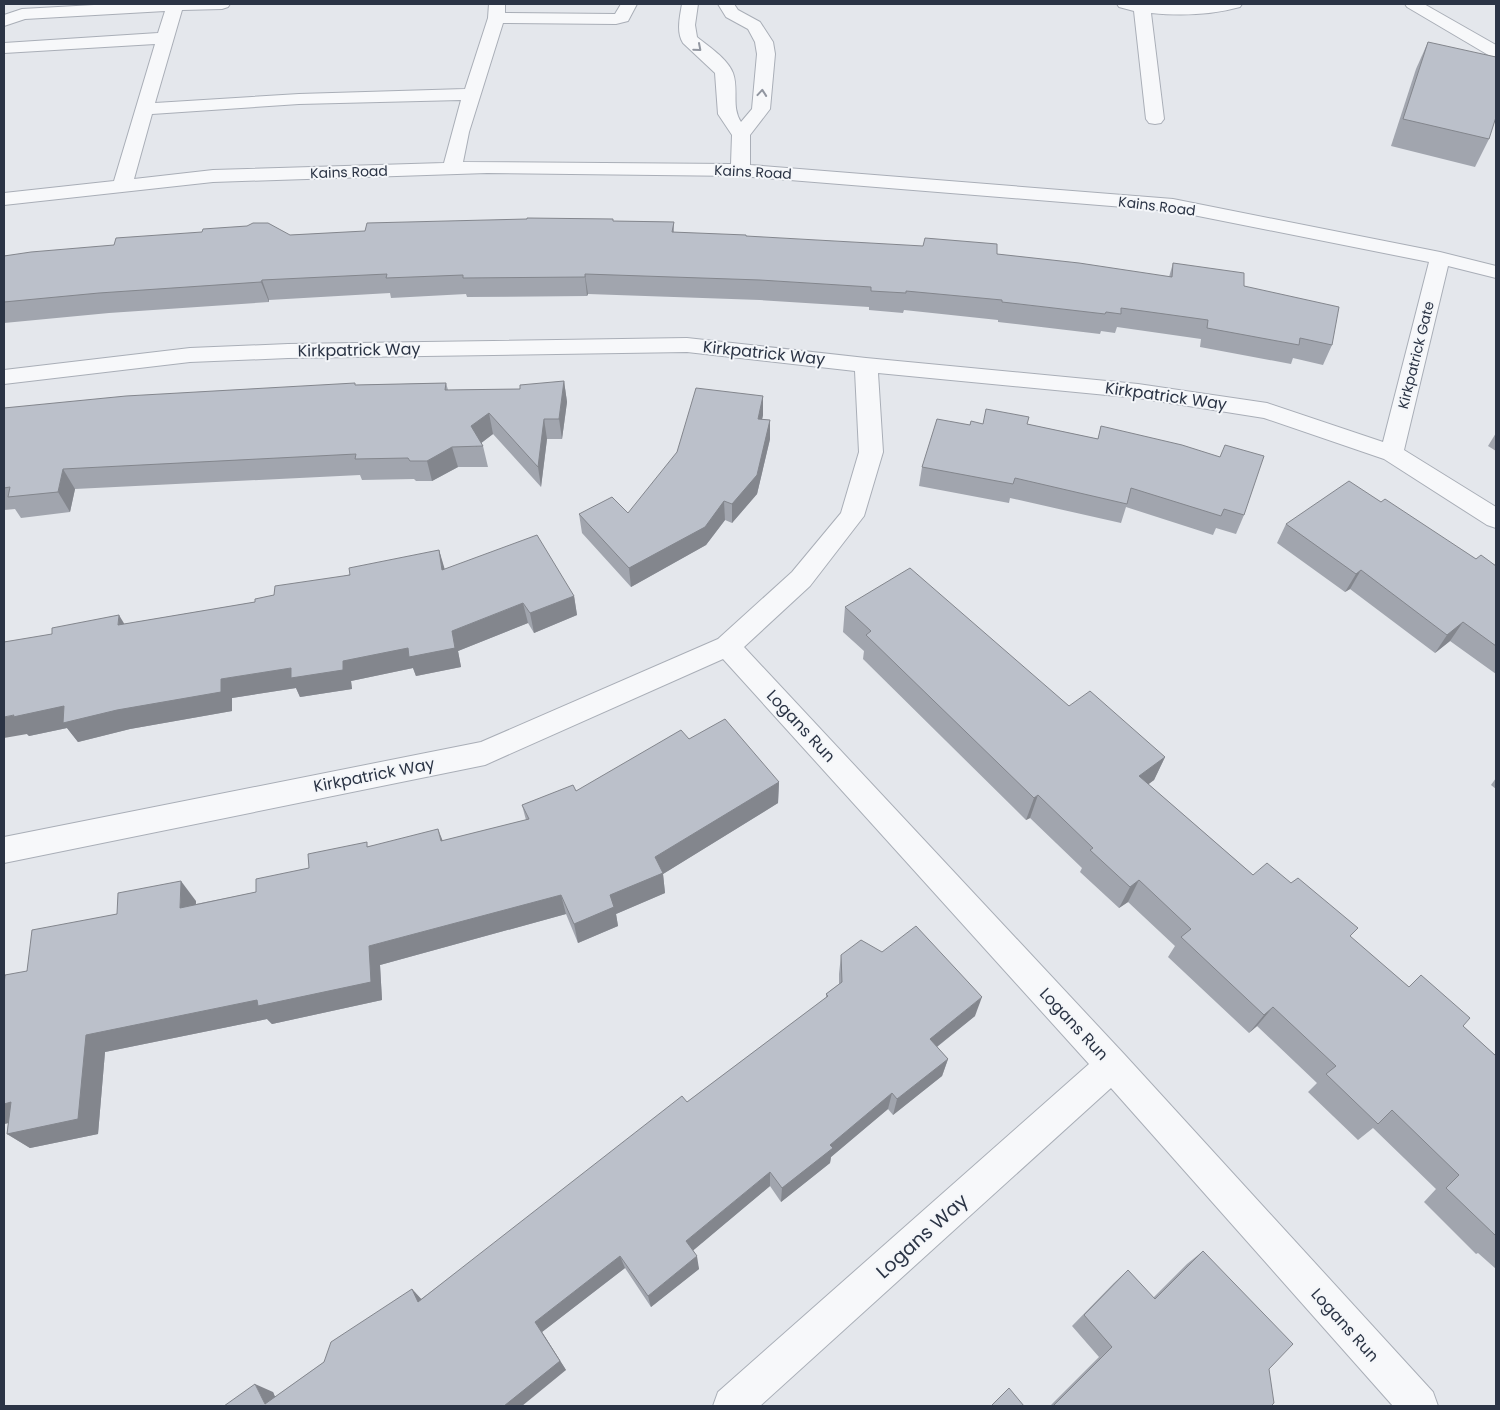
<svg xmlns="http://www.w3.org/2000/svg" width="1500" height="1410" font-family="Poppins,sans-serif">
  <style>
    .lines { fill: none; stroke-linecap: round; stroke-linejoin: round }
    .minor-casing { stroke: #a9aeb7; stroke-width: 2 }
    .minor { fill: #f7f8fa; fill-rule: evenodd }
    .wall { fill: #a1a5ae }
    .shaded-wall { fill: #83868d }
    .building { fill: #bbc0ca; stroke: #83868d }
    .oneway { stroke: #9196a0 }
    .labels { text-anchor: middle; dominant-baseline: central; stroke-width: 4; stroke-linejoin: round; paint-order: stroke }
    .far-street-label { font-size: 14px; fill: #2b3445; stroke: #f4f6f9 }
    .street-label { font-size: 16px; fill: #2b3445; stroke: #f4f6f9 }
    .near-street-label { font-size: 19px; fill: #2b3445; stroke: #f4f6f9 }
  </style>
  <rect width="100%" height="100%" fill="#e4e7ec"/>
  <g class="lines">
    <defs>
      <g id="minor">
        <path d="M112,4H230L228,7L222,9L182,10L155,103L299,94L465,89L488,18L489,4H505V13L615,14L621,4H637L628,21L616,24L503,23L469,132L463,162L731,164L732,135L718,114L715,73L683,43C676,32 680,16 682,4H698L695,25L697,37C709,47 727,58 733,73C739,90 731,107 741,122L752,109L757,54L755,42L748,29L726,17L718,4H734L738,10L760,22L773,42L775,54L770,109L750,135V165L1173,199L1440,252L1496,266V278L1448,266L1404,450L1496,507V528L1487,525L1384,459L1264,418L1138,398L878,373L883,452L864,516L810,586L744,647L1124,1054L1433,1392L1438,1406H1393L1111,1088L760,1406H713L718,1392L1089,1064L723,659L485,765L4,863V837L481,742L718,639L792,572L841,513L859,452L855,371L687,352L288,358L190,362L4,384V370L190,348L288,344L687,338L866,358L1138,384L1267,403L1383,442L1429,262L1173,211L740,176L487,173L213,182L4,205V193L114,181L155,44L4,53V43L158,33L165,11L25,19L4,26V15L22,9ZM461,100L444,163L213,170L134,179L152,114L299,104Z"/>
        <path d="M1117,4H1242L1240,7C1211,15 1181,16 1151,13L1164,119L1161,123L1155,124L1149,123L1146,119L1134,11L1119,7Z"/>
        <polygon points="1405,4 1424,4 1496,45 1496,57 1490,56 1407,7"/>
      </g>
    </defs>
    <use href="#minor" class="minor-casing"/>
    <use href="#minor" class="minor"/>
  </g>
  <g class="wall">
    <polygon points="1428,42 1489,139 1475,167 1391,146 1416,69"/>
    <polygon points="613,221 674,222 674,232 997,254 1169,277 1173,263 1244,286 1332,345 1323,365 1293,358 1291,364 1200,347 1201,339 1117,327 1115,333 1101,331 1100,334 998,322 998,320 904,310 903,313 869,310 869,307 760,300 588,294 587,296 467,297 466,294 391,298 390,293 269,300 269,302 109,313 4,323 4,256 290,235"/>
    <polygon points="564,381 567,402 562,439 547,439 541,487 493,434 481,443 483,446 488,467 458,467 432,481 416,481 414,479 362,480 360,475 75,489 70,512 21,518 15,509 4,510 4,408 356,385 446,383 448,390 520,389"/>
    <polygon points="763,396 763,415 762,419 770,439 757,494 732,523 725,520 706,545 631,587 582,533 579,514 628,513"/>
    <polygon points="1027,424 1098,439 1101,426 1244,515 1236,534 1216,528 1213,535 1126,507 1121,523 1010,498 1009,503 919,486 922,467 970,425"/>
    <polygon points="1496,433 1496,451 1488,446"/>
    <polygon points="1381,502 1476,559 1496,566 1496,674 1450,641 1435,653 1350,589 1345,592 1277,543 1286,524"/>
    <polygon points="439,550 444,569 574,596 577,615 534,633 528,623 458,651 461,667 416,676 413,668 351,681 352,689 300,697 296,688 232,698 232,711 130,729 78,742 67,728 29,736 27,734 124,624 255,602 274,595"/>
    <polygon points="845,607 1069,706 1165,757 1154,780 1148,784 1253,875 1350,937 1409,987 1463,1026 1496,1056 1496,1269 1478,1253 1476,1254 1424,1202 1436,1189 1373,1128 1358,1140 1308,1092 1317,1083 1257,1026 1249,1033 1168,957 1175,946 1128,902 1119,908 1080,872 1082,868 1030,818 1026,820 863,659 864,651 843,632"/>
    <polygon points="689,739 779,782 778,803 663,874 665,893 616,914 618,926 578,943 566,914 380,965 382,1000 272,1024 267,1019 105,1052 98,1134 30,1148 7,1134 8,1123 4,1124 4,985 117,914 196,901 196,904 256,892 309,868 369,846 443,841 526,820 522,805 576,791"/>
    <polygon points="1496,778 1496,789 1491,785"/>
    <polygon points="841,955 975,1016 937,1047 948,1059 942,1076 893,1115 888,1109 831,1157 830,1163 781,1202 770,1186 693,1250 699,1269 651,1307 625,1268 542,1332 566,1370 224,1406 273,1392 275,1397 324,1362 412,1289 421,1299 687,1102 826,998 826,994 839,984 839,974"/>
    <polygon points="1203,1251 1269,1369 1271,1406 1050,1406 1099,1357 1072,1326 1114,1283 1128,1270 1153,1298 1187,1264"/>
  </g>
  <g class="shaded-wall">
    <polygon points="585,274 588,294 587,296 585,277"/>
    <polygon points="262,280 269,300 269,302 261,282"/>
    <polygon points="564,381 567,402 562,439 559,419"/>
    <polygon points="763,396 763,415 758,438 758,419"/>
    <polygon points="489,413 493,434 476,447 471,426"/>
    <polygon points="544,419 547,439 541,487 538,467"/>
    <polygon points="770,420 770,439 757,494 732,523 732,504"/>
    <polygon points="452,447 458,467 432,481 427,461"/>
    <polygon points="63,469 75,489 70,512 58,492"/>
    <polygon points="724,501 725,520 706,545 631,587 629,568"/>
    <polygon points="439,550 445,570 442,570"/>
    <polygon points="1361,570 1350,589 1345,592 1356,574"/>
    <polygon points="574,596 577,615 534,633 530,613"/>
    <polygon points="523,603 528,623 458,651 461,667 416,676 413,668 351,681 352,689 300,697 296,688 232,698 232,711 130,729 78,742 67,728 29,736 27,734 4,738 4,717 64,706 117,710 221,679 291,668 343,661 452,631"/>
    <polygon points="119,615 131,635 118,625"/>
    <polygon points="1463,622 1450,641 1435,653 1447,635"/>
    <polygon points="1165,757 1154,780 1129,799 1139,776"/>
    <polygon points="779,782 778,803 663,874 665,893 616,914 618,926 578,943 574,924 610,895 655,857"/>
    <polygon points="1038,795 1030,818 1026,820 1034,798"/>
    <polygon points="438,829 446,849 441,841"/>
    <polygon points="1139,880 1128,902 1119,908 1130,887"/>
    <polygon points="181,881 196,901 195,927 180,908"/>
    <polygon points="561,895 566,914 380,965 382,1000 272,1024 267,1019 105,1052 98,1134 30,1148 7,1134 86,1035 369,946"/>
    <polygon points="982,997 975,1016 924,1057 930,1039"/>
    <polygon points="1273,1007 1257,1026 1249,1033 1264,1015"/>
    <polygon points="948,1059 942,1076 893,1115 897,1099"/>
    <polygon points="892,1093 888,1109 831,1157 830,1163 781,1202 782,1188 830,1145"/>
    <polygon points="11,1102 33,1118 4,1124 4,1104"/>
    <polygon points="770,1172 770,1186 689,1254 686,1241"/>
    <polygon points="620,1256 625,1268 542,1332 566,1370 522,1406 504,1406 535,1322"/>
    <polygon points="697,1256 699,1269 651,1307 648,1296"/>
    <polygon points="412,1289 423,1301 418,1302"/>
    <polygon points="255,1384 273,1392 279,1406 265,1404"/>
  </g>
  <g class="building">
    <polygon points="1428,42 1496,57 1496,117 1489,139 1403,119"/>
    <polygon points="527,218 613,219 613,221 674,222 672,232 746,235 746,236 923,246 925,238 997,244 997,254 1079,263 1172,277 1173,263 1244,273 1244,286 1339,307 1332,345 1300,338 1299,345 1207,328 1208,320 1121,308 1121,314 1106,312 1105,314 1002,302 1002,300 906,291 906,293 871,291 871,287 760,280 585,274 585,277 463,278 463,275 386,278 387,274 262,280 261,282 99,293 4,302 4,256 31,252 114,245 116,238 202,232 203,229 247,226 253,223 268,223 290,235 365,231 367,223 527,219"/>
    <polygon points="564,381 559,419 544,419 538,467 489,413 471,426 483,446 452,447 427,461 410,461 408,458 355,459 356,454 63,469 58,492 8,497 10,487 4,488 4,408 126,396 355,383 355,385 446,383 445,390 520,389 520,385"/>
    <polygon points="696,388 763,396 758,419 770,420 757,475 732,504 724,501 705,527 629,568 579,514 612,497 628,513 677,452"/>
    <polygon points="986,409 1029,417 1027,424 1098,439 1101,426 1182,445 1220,457 1225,445 1264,456 1244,515 1224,509 1221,516 1131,488 1127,504 1015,478 1013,484 922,467 937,419 970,425 971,421 983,424"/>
    <polygon points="1349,481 1381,502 1385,499 1476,559 1481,555 1496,566 1496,646 1463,622 1447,635 1361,570 1356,574 1286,524"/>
    <polygon points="537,535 574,596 530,613 523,603 452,631 455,648 409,657 408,648 343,661 343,670 291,678 291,668 221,679 221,692 117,710 63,723 64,706 13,717 14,715 4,717 4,642 52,634 52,628 119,615 118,625 255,602 255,599 274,595 275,586 350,575 349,568 439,550 442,570"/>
    <polygon points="910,568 1069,706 1090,691 1165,757 1139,776 1253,875 1267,863 1291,883 1298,878 1358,928 1350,936 1409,987 1421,975 1470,1018 1463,1026 1496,1056 1496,1236 1446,1188 1459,1175 1392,1110 1378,1124 1326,1074 1336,1066 1273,1007 1264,1015 1181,937 1191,929 1139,880 1130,887 1090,850 1093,848 1038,795 1034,798 866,635 871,631 845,607"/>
    <polygon points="725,719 779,782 655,857 663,873 610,895 614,907 574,924 561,895 369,946 371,982 258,1006 257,1000 86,1035 78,1119 7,1134 11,1102 4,1104 4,985 5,975 27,971 32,930 117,914 118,893 181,881 180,908 256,892 256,879 309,868 308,854 367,842 367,847 438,829 441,841 529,819 522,805 573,785 576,791 681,730 689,739"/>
    <polygon points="916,926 982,997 930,1039 948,1059 897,1099 892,1093 830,1145 833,1148 782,1188 770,1172 686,1241 697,1256 648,1296 620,1256 535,1322 560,1361 504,1406 224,1406 255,1384 265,1404 324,1362 331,1342 412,1289 418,1302 682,1096 687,1102 828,996 826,994 842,982 841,955 861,940 882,952"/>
    <polygon points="1203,1251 1293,1344 1269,1369 1274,1403 1271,1406 1053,1406 1112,1347 1084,1315 1128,1270 1155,1299"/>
    <polygon points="1009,1388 1024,1406 991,1406"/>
  </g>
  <defs><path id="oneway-chevron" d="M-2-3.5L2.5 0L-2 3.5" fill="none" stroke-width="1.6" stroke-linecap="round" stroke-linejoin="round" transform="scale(1.25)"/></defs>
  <g class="oneway">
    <use href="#oneway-chevron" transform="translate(698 48) rotate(41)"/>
    <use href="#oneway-chevron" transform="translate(762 93) rotate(-85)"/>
  </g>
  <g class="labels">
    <g class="far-street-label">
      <text transform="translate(349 172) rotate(-2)">Kains Road</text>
      <text transform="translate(753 172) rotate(3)">Kains Road</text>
      <text transform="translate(1157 206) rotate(7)">Kains Road</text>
      <text transform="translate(1416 355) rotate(-76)">Kirkpatrick Gate</text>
    </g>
    <g class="street-label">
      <text transform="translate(359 350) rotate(-1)">Kirkpatrick Way</text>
      <text transform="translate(764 353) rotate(6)">Kirkpatrick Way</text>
      <text transform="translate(1166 396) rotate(8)">Kirkpatrick Way</text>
      <text transform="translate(801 726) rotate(47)">Logans Run</text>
      <text transform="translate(374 775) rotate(-11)">Kirkpatrick Way</text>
      <text transform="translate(1074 1024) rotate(47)">Logans Run</text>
      <text transform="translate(1345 1325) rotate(48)">Logans Run</text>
    </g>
    <g class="near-street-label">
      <text transform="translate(922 1236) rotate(-42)">Logans Way</text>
    </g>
  </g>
  <rect width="1500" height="1410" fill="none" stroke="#2b3445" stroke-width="10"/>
</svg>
